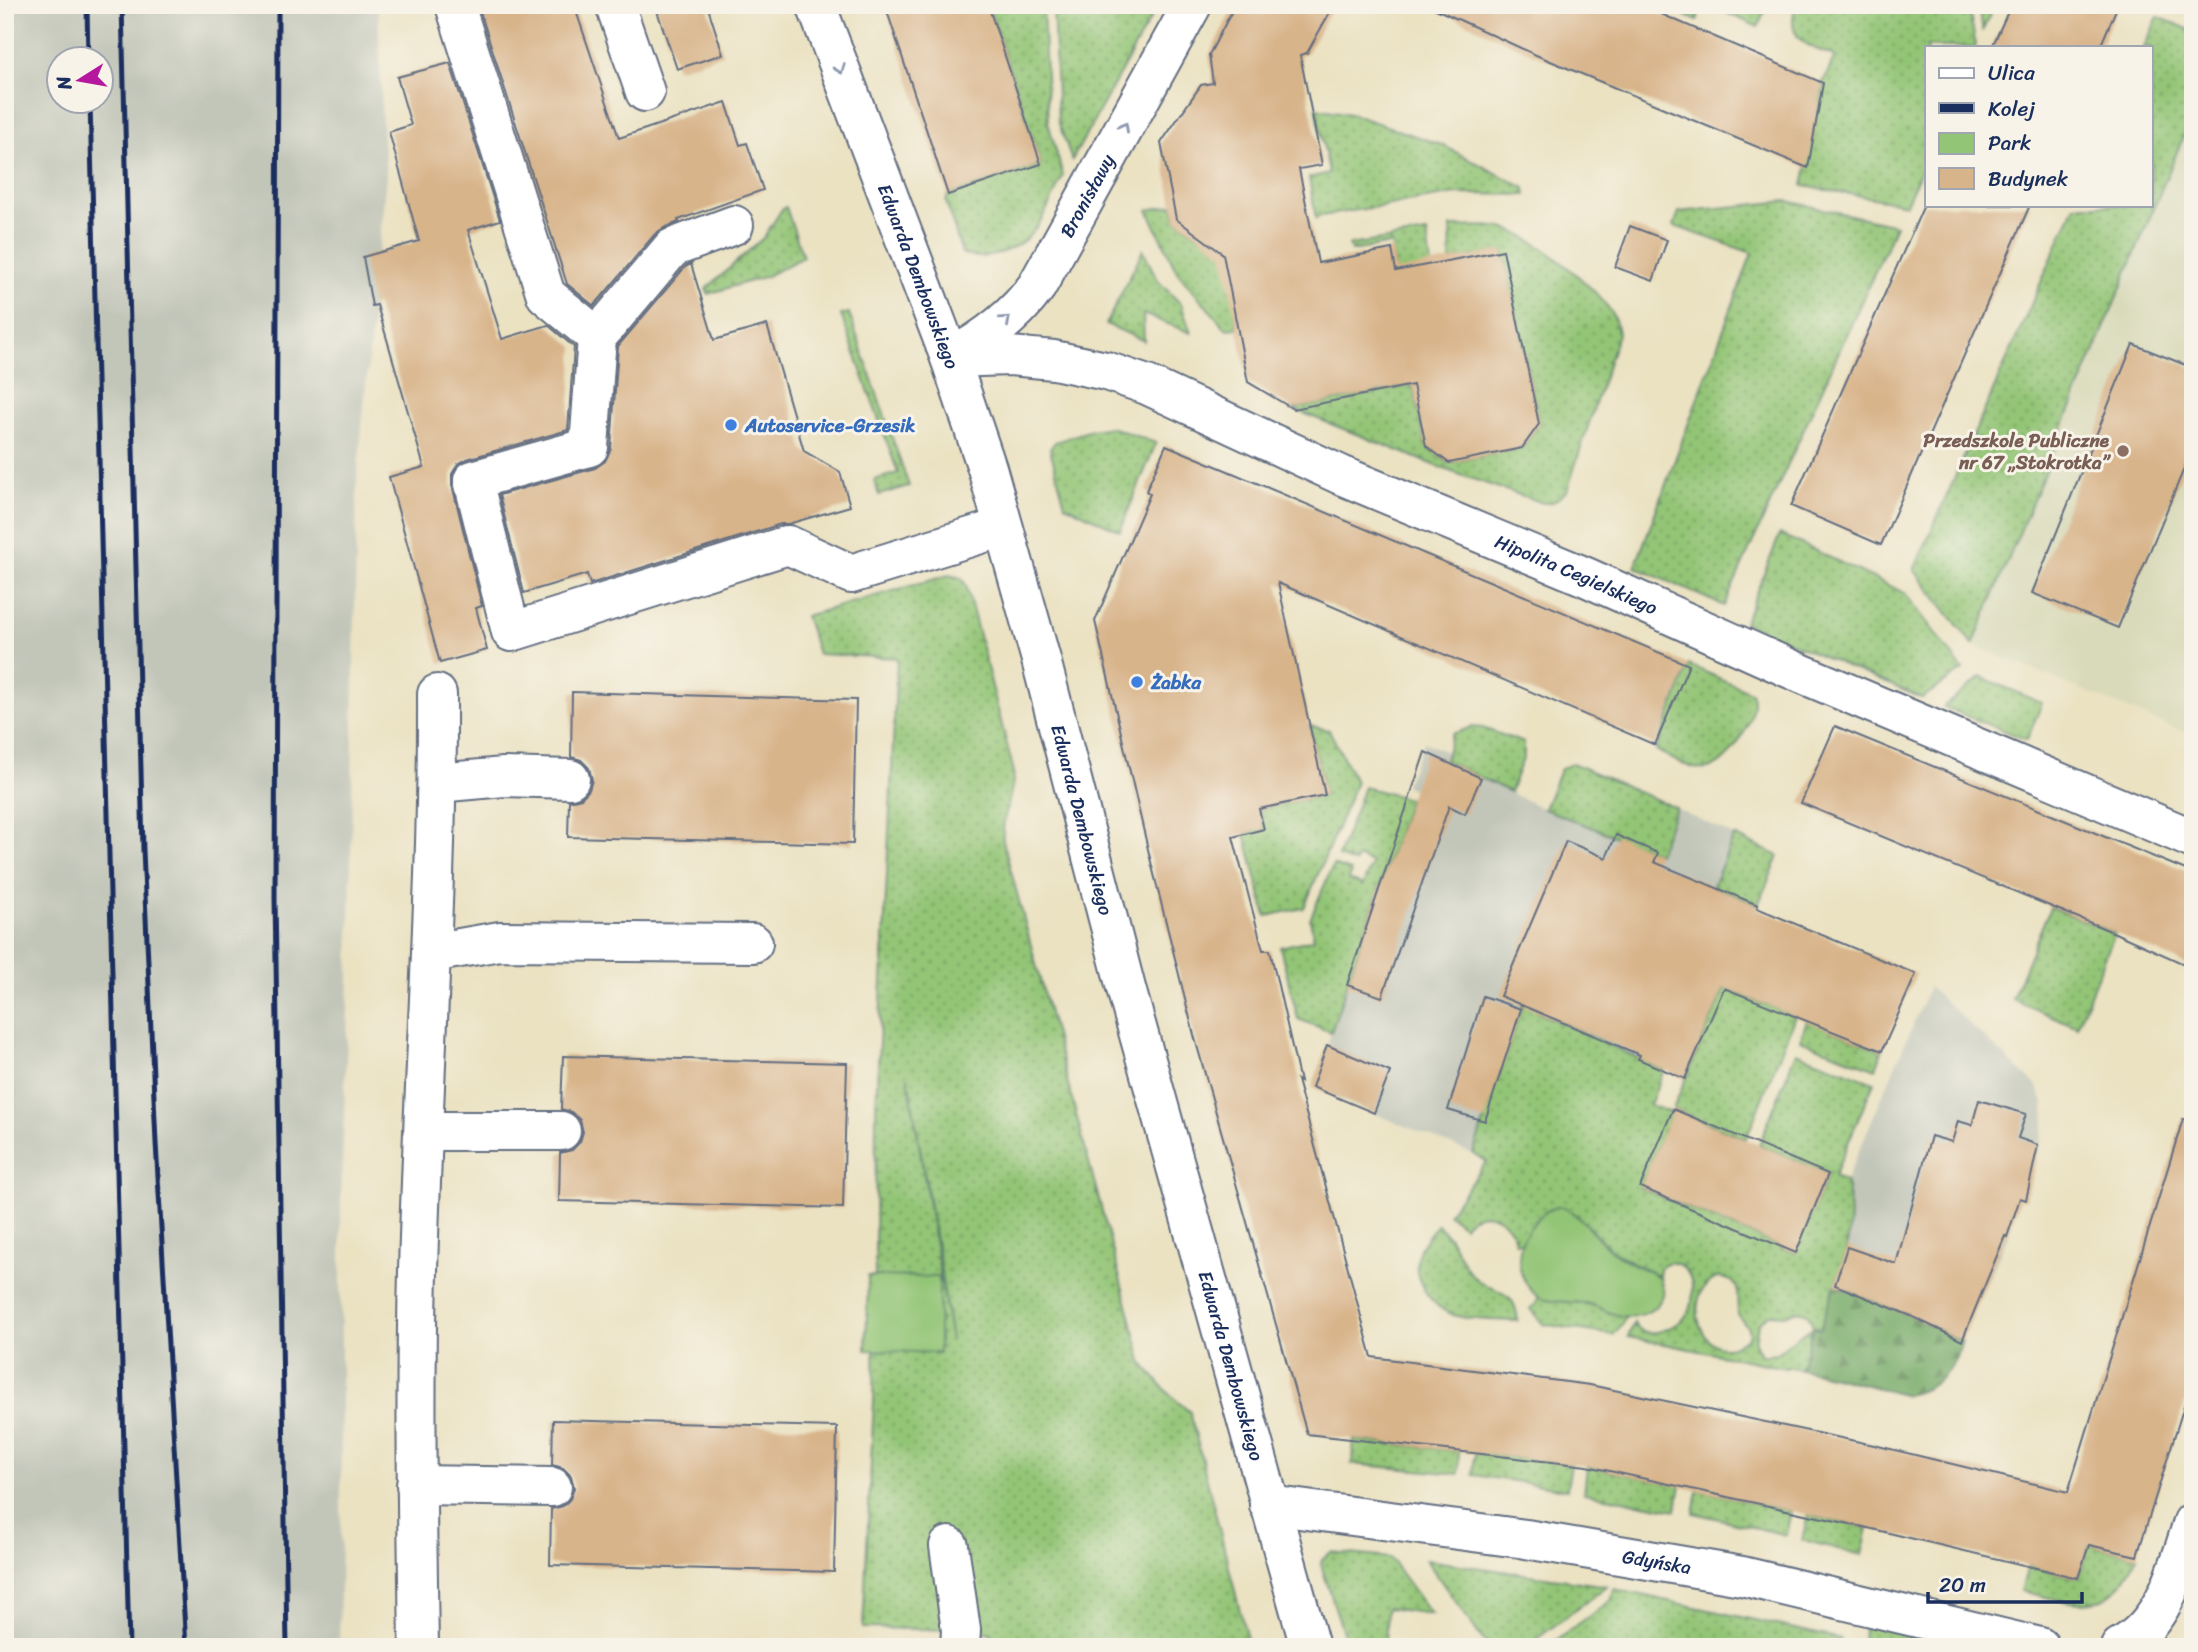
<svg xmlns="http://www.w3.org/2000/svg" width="2198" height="1652" font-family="Sriracha,sans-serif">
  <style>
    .built { fill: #d9daba }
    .industrial { fill: #c2c6b9; fill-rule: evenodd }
    .grass { fill: url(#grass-dots); stroke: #577a6a; stroke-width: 2; fill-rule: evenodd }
    .forest { fill: url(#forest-firs); stroke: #486c62; stroke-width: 2 }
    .green { fill: #93c576; stroke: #577a6a; stroke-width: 2 }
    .building { fill: #d8b48a }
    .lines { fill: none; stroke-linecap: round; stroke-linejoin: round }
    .minor-casing { stroke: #646e81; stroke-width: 42 }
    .minor { stroke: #fff; stroke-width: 38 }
    .rail { stroke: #1b2f5e; stroke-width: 5 }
    .oneway { stroke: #8d97ae }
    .shop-dot { fill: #3f7fe0; stroke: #f7f3e8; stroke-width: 2.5 }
    .education-dot { fill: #8d6e63; stroke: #f7f3e8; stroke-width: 2.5 }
    .labels { text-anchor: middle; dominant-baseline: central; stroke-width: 6; stroke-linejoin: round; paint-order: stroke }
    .street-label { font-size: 19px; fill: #1b2f5e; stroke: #f7f3e8 }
    .shop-label { font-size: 19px; font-weight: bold; fill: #366cbe; stroke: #f7f3e8; text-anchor: start }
    .education-label { font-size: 19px; font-weight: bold; fill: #785e54; stroke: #f7f3e8; text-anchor: end }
  </style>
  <defs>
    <pattern id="grass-dots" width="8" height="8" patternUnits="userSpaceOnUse" patternTransform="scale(1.75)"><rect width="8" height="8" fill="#93c576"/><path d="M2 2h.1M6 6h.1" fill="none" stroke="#77a064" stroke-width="1.8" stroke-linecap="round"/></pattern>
    <pattern id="forest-firs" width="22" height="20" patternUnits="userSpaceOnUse" patternTransform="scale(1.75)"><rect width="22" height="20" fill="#76aa67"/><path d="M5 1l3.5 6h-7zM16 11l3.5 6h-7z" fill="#608b58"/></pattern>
  </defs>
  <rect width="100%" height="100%" fill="#f7f3e8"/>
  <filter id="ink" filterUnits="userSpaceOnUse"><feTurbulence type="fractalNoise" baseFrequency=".0143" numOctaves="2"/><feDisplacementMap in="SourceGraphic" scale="14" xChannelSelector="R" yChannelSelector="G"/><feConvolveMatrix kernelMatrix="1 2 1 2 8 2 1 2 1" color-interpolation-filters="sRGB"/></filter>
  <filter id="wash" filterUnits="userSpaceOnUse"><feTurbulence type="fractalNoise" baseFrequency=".00686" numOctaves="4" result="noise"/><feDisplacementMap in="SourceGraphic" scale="28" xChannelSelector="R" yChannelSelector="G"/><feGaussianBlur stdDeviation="1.57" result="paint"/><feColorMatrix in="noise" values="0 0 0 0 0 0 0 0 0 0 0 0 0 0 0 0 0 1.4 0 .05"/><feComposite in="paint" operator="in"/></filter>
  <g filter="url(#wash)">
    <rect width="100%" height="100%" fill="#ebe2c2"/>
    <polygon class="built" points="2193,113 2193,736 1973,645"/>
    <g class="industrial">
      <path d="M5,5H378L382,125L386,175L357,479L349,984L341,1194V1536L339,1647H5ZM60,60H102V102H60Z"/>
      <polygon points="1424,742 1448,753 1445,761 1544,809 1658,852 1676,808 1734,836 1713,886 1758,905 1685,1079 1539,1013 1523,997 1473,1154 1334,1097 1343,1073 1328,1042 1412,791 1412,789 1405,785"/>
      <polygon points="1929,987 2037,1086 2044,1102 2045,1122 2026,1200 2019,1198 2009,1234 1979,1300 1916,1271 1847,1247 1850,1235 1845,1183"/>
    </g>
    <g class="grass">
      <path d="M988,5H1043L1048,122L1063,176C1054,193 1047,214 1035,229C1021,249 984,264 962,253L946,202L948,195L1041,164Z"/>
      <polygon points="1053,5 1158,5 1072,160 1058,121"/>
      <polygon points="1661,5 1702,5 1697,21"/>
      <polygon points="1709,5 1756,5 1765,10 1758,27"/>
      <path d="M1796,5H1968L1976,45L1975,47H1927V157L1906,204L1803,186L1823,83L1835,56C1808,47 1784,39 1796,5Z"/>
      <polygon points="1977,5 1994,5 1983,30"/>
      <polygon points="2158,17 2193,31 2193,113 1973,645 1914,570 2075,205 2151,205 2151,47 2144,47"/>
      <polygon points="1316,108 1351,114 1442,145 1525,188 1526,195 1457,194 1321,216 1316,219 1309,178 1329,173"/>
      <polygon points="1787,201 1896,225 1724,606 1635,567 1752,253 1674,226 1679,212"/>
      <polygon points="1173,205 1176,219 1200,237 1227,231 1237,328 1226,329 1177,272 1148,210"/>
      <polygon points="786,207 803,257 767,276 708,294 706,289 764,237 782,209"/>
      <path d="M1451,227C1468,227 1489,224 1506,229C1537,238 1594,286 1612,313C1616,320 1617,327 1618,334L1567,491L1553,502L1543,503L1452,472L1293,409L1413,385L1426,446L1449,463L1522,448L1539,424L1503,251L1450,261Z"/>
      <polygon points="1427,233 1432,274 1397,280 1391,244 1351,251 1349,245"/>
      <polygon points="1143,250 1158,281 1181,304 1191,333 1143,314 1144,341 1106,324"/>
      <polygon points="849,313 909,486 879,495 874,480 898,473 841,315"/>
      <polygon points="1111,427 1156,443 1120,531 1065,505 1050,449 1055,442 1091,430"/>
      <polygon points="1780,534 1905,593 1963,670 1922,698 1744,623"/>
      <path d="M949,575L961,578L966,585L1014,772C1013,796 1001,817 1003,841L1143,1364L1169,1394L1190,1412L1249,1647H1025V1644L990,1642L992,1633L961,1630L863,1628L874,1400L876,1108L897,658L818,654L805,616ZM908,1077L940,1264L951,1341L908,1078Z"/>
      <path d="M1689,665L1751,692C1761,713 1731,764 1708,769C1691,772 1670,757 1656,750Z"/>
      <polygon points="1981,677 2042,703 2027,740 1944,707"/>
      <polygon points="1310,726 1329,730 1356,782 1304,908 1266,916 1245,834 1264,829 1259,809 1325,795"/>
      <polygon points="1472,727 1483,728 1524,743 1524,756 1510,792 1445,761 1452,734"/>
      <polygon points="1572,763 1676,808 1658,853 1544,809 1560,770"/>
      <polygon points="1364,787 1409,799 1331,1032 1298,1019 1280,947 1314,939 1310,919 1333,865 1351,871 1349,880 1363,885 1372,863 1357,857 1355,863 1338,857"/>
      <polygon points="1734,836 1779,856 1758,905 1713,886"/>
      <polygon points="2050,907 2115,933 2077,1027 2012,999"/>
      <polygon points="1724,988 1795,1016 1746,1139 1673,1109"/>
      <path d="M1523,997L1539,1013L1664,1070L1650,1105L1672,1113L1640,1188L1795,1253L1828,1174L1759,1145L1796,1052L1874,1082L1834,1176L1845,1181C1860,1236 1837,1278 1820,1329L1813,1328L1801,1369L1786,1366V1368L1628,1337L1634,1323C1643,1345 1687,1325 1691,1306C1702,1258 1655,1252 1660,1277L1613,1252L1573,1212L1536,1220L1522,1243L1515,1242C1512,1217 1478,1203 1464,1226L1448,1214L1487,1161L1473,1154L1521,1009ZM1719,1277L1732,1281L1737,1288L1738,1315C1744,1325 1751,1325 1748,1338C1740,1342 1732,1348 1722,1347C1716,1347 1712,1343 1708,1339C1692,1320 1693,1287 1719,1277ZM1795,1311C1807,1311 1811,1316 1813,1327L1785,1346C1780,1355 1770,1356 1761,1355L1755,1343L1758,1324L1769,1314L1785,1315Z"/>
      <polygon points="1807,1020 1882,1051 1876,1069 1800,1040"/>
      <path d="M1438,1224C1442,1230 1448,1235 1451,1241C1460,1254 1463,1267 1475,1278C1496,1295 1515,1287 1518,1321C1498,1320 1476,1321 1457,1316C1432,1310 1409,1277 1419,1251C1423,1241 1431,1232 1438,1224Z"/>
      <polygon points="1539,1297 1597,1306 1612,1313 1626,1316 1623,1324 1613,1335 1543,1324 1530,1309 1535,1305"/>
      <polygon points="1354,1440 1459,1451 1458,1474 1352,1464"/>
      <polygon points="1475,1453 1571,1464 1567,1489 1473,1475"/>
      <polygon points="1587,1466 1681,1486 1676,1510 1584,1493"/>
      <polygon points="1698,1490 1791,1511 1786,1535 1694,1513"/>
      <polygon points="1808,1515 1868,1528 1862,1555 1802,1540"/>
      <path d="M2089,1545L2137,1556C2110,1620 2076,1604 2021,1591L2028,1566L2078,1578Z"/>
      <polygon points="1331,1552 1390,1558 1431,1614 1387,1608 1385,1647 1348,1647 1321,1565 1322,1559"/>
      <polygon points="1426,1560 1607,1586 1526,1647 1488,1647"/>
      <polygon points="1614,1589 1841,1639 1840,1647 1547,1647 1611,1600"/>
      <polygon points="1864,1624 1952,1647 1863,1647"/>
    </g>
    <path class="forest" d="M1835,1285L1911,1316L1962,1341C1955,1369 1937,1389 1907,1395L1801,1369L1813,1327L1820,1329Z"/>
    <g class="green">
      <path d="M1563,1207C1584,1217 1594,1237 1612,1251C1626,1262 1644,1269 1660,1277L1664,1293C1655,1316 1632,1321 1610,1313C1602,1309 1595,1305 1585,1303C1571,1301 1555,1303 1542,1299C1537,1297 1533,1293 1530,1289C1515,1271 1516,1248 1529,1229C1539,1217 1547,1206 1563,1207Z"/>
      <polygon points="868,1276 939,1277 939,1353 866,1350"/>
    </g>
    <g id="blocks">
      <g class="building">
        <polygon points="478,5 574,5 619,138 726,102 740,145 747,143 763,190 678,220 679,222 664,228 655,234 594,306 567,284"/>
        <polygon points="655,5 707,5 723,54 677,69"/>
        <polygon points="885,5 988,5 1041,164 948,195"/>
        <polygon points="1235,5 1334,5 1307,53 1300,55 1322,165 1299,169 1318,263 1392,249 1396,271 1503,250 1539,424 1522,448 1449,463 1426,446 1413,385 1293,409 1248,382 1223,254 1176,219 1161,143 1201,85 1213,83 1209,55"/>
        <polygon points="1427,5 1640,5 1823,83 1808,168 1536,55"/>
        <polygon points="2011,5 2118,5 2100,47 1992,47"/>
        <polygon points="450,63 500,220 468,230 502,339 548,325 574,347 568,430 467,459 458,464 452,474 452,485 482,606 476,608 487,650 440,663 389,477 424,467 377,305 372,306 363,257 419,241 389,132 411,125 397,77"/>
        <polygon points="1924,205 2030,205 1881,545 1791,506"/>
        <polygon points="1630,226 1667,240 1653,281 1615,267"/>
        <polygon points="691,264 714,340 767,325 804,451 840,472 850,506 788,524 781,524 590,584 587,574 524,593 499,495 595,468 605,461 611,449 618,346 685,267"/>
        <polygon points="2133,344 2193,368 2193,447 2118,628 2032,593"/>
        <polygon points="1166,445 1689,665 1655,745 1278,583 1325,795 1259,809 1264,829 1233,837 1263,950 1270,950 1300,1082 1297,1080 1372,1357 1590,1385 1874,1445 2068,1492 2183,1119 2193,1121 2193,1377 2137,1556 2089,1545 2078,1578 1868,1528 1587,1466 1307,1434 1194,1035 1150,858 1095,621 1150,494 1146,491"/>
        <polygon points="572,692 856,700 853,844 568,837 569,801 581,798 589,790 592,780 589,768 581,760 571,757"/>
        <polygon points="1835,726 2193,873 2193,968 2115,933 1801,803"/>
        <polygon points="1425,752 1481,778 1465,814 1449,806 1382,997 1347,985"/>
        <polygon points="1616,835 1658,853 1654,862 1758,905 1757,908 1916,974 1882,1051 1724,988 1685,1079 1638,1059 1640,1055 1500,996 1566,841 1606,858"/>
        <polygon points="1483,996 1521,1009 1485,1121 1448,1110"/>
        <polygon points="1327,1045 1390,1072 1374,1113 1312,1087"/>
        <polygon points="563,1056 847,1063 843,1208 559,1201 560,1153 572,1150 580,1142 583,1132 580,1120 571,1112 561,1109"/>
        <polygon points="1979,1100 2026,1114 2018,1138 2038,1145 2026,1200 2020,1198 2007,1237 2005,1236 1962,1341 1911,1316 1835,1285 1847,1247 1896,1264 1931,1136 1952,1142 1958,1121 1972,1125"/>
        <polygon points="1673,1109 1828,1174 1796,1253 1640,1187"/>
        <polygon points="553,1420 837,1427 834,1572 550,1565 551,1509 563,1506 570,1499 574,1488 571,1476 563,1468 552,1465"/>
      </g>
    </g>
  </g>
  <g filter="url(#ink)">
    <use href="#blocks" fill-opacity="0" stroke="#646e81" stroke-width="2"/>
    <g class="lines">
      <defs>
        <g id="minor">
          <polyline points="455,5 546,295 597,337"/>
          <polyline points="615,5 645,92"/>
          <path id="s1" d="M816,5L950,358L987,468L1040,656L1127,992L1310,1647"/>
          <polyline points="734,225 672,248 597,337 589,447 473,480 511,632 788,545 851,574 1003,527"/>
          <path id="s2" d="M952,357C985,339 1015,317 1037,286L1192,5"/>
          <path id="s3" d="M950,358L1010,356L1054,360L1106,371L1147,385L1343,476L1586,577L1791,669L2193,839"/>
          <polyline points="437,783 504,777 570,779"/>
          <polyline points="431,953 500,941 753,943"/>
          <polyline points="424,1131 561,1131"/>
          <polyline points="416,1485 552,1487"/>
          <path id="s4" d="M1269,1505L1526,1539L1742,1576L2040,1647"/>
          <polyline points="949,1546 961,1630 960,1647"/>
          <path d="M419,1647C417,1521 415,1396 418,1271C423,1078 438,886 437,694"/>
          <path d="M2120,1647C2165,1623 2178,1567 2193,1522"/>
        </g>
      </defs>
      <use href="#minor" class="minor-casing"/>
      <use href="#minor" class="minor"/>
      <g class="rail">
        <polyline points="87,5 88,60"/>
        <polyline points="122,5 143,850 156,1143 186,1647"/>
        <polyline points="278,5 275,899 287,1647"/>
        <polyline points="90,102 129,1647"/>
      </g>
    </g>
    <defs><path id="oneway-chevron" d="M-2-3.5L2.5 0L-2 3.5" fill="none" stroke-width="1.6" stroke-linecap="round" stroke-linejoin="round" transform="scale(1.75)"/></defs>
    <g class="oneway">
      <use href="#oneway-chevron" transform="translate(840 69) rotate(69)"/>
      <use href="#oneway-chevron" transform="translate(1124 127) rotate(-61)"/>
      <use href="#oneway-chevron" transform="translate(1006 320) rotate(-42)"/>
    </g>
  </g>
  <g class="shop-dot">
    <circle cx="731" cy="425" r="7"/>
    <circle cx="1137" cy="682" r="7"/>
  </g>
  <circle class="education-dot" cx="2123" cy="451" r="7"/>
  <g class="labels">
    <g class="street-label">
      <text stroke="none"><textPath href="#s2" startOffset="215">Bronisławy</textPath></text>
      <text stroke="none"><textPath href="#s1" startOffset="290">Edwarda Dembowskiego</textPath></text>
      <text stroke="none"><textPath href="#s3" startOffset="670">Hipolita Cegielskiego</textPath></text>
      <text stroke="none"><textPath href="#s1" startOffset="858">Edwarda Dembowskiego</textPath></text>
      <text stroke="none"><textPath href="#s1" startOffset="1424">Edwarda Dembowskiego</textPath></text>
      <text stroke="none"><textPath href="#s4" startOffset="392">Gdyńska</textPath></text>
    </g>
    <g class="shop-label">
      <text x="745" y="425">Autoservice-Grzesik</text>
      <text x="1151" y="682">Żabka</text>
    </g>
    <g class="education-label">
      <text x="2109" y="440">Przedszkole Publiczne<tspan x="2109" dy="22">nr 67 „Stokrotka”</tspan></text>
    </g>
  </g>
  <rect width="2198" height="1652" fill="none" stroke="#f7f3e8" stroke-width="28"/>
  <rect x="1925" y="46" width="228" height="161" fill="#f7f3e8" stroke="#9fa5b1" stroke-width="2"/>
  <rect x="1939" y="68" width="35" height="10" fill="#ffffff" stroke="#9fa5b1" stroke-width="2"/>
  <text x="1988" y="80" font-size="21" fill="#1b2f5e">Ulica</text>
  <rect x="1939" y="103" width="35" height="10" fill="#1b2f5e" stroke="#9fa5b1" stroke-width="2"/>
  <text x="1988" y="116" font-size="21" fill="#1b2f5e">Kolej</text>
  <rect x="1939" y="133" width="35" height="21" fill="#93c576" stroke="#9fa5b1" stroke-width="2"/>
  <text x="1988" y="150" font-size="21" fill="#1b2f5e">Park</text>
  <rect x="1939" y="168" width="35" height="21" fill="#d8b48a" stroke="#9fa5b1" stroke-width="2"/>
  <text x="1988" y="186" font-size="21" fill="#1b2f5e">Budynek</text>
  <g transform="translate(80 80) rotate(259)"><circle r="33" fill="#f7f3e8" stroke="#9fa5b1" stroke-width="2"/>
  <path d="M0-5L12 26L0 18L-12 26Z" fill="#b5179e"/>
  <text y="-10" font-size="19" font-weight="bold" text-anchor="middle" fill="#1b2f5e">N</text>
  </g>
  <path d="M1928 1592v10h154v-10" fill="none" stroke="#1b2f5e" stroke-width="3.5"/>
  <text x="1939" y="1592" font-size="21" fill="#1b2f5e" stroke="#f7f3e8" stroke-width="5" paint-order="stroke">20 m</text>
</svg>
